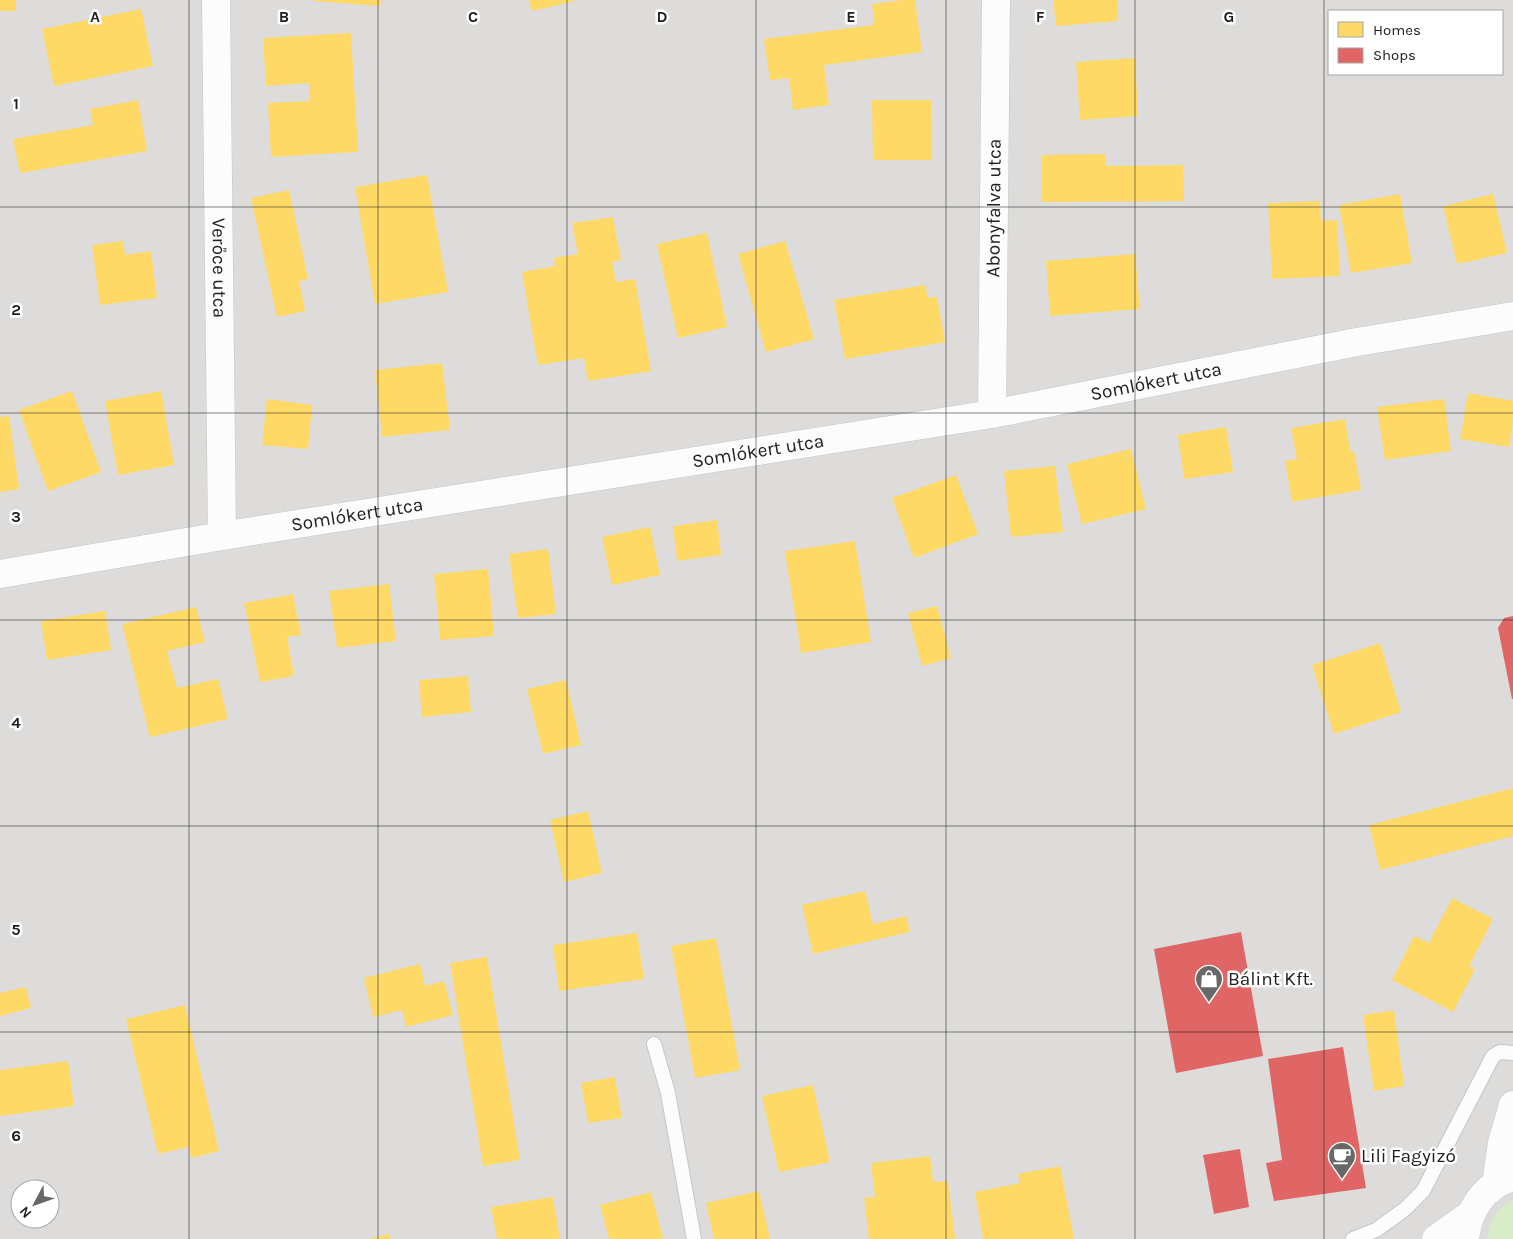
<svg xmlns="http://www.w3.org/2000/svg" width="1513" height="1239" font-family="Karla,sans-serif">
  <style>
    .residential { fill: #dddcda; fill-rule: evenodd }
    .grass { fill: #d7ecc7 }
    .homes { fill: #ffd966 }
    .shops { fill: #e06666 }
    .lines { fill: none; stroke-linecap: round; stroke-linejoin: round }
    .service-casing { stroke: #c7c6c5; stroke-width: 16 }
    .minor-casing { stroke: #c7c6c5; stroke-width: 29 }
    .tertiary-casing { stroke: #c7c6c5; stroke-width: 29 }
    .service { stroke: #fcfcfc; stroke-width: 14 }
    .minor { stroke: #fcfcfc; stroke-width: 28 }
    .tertiary { stroke: #fcfcfc; stroke-width: 28 }
    .grid { fill: none; stroke: #202020; stroke-width: 1; stroke-opacity: 0.55 }
    .labels { text-anchor: middle; dominant-baseline: central; stroke-width: 5; stroke-linejoin: round; paint-order: stroke }
    .street-label { font-size: 19px; fill: #202020; stroke: #fff }
    .poi-label { font-size: 19px; fill: #202020; stroke: #fff; text-anchor: start }
    .grid-label { font-size: 16px; text-anchor: middle; font-weight: bold; fill: #202020; stroke: #fff; stroke-width: 5; stroke-linejoin: round; paint-order: stroke }
  </style>
  <rect width="100%" height="100%" fill="#eeede9"/>
  <path class="residential" d="M0,0H1513V1239H0ZM1329,11H1502V74H1329ZM20,1189H50V1219H20Z"/>
  <path class="grass" d="M1513,1200V1239H1487C1489,1223 1497,1206 1513,1200Z"/>
  <g class="homes">
    <rect x="0" y="0" width="16" height="11"/>
    <polygon points="314,0 381,0 380,6 314,1"/>
    <polygon points="529,0 574,0 574,1 532,11"/>
    <polygon points="902,0 915,0 922,52 824,65 829,105 793,110 789,78 770,80 764,39 874,25 872,4"/>
    <polygon points="1053,0 1117,0 1118,21 1056,26"/>
    <polygon points="141,9 153,66 54,86 42,29"/>
    <polygon points="351,33 358,152 271,157 268,103 310,101 309,83 266,86 263,38"/>
    <polygon points="1135,58 1138,116 1080,120 1076,62"/>
    <polygon points="138,100 147,151 20,173 13,139 93,125 90,109"/>
    <polygon points="872,100 931,100 932,160 873,160"/>
    <polygon points="1106,154 1106,166 1183,165 1184,201 1042,202 1041,155"/>
    <polygon points="427,175 448,292 375,304 355,187"/>
    <polygon points="289,190 308,279 299,281 305,311 277,317 251,198"/>
    <polygon points="1400,194 1412,263 1351,273 1339,205"/>
    <polygon points="1493,194 1507,253 1457,264 1443,206"/>
    <polygon points="1320,201 1321,221 1337,220 1340,276 1272,279 1268,203"/>
    <polygon points="613,217 621,260 612,262 616,282 635,279 651,371 588,381 584,358 538,365 522,272 555,266 554,258 578,254 572,223"/>
    <polygon points="707,233 727,327 678,338 657,244"/>
    <polygon points="123,241 125,255 151,251 157,298 100,305 92,245"/>
    <polygon points="785,241 814,339 766,352 738,254"/>
    <polygon points="1135,254 1140,309 1050,316 1046,261"/>
    <polygon points="925,285 928,298 937,297 945,342 845,359 834,300"/>
    <polygon points="442,363 450,430 382,437 375,370"/>
    <polygon points="72,391 101,472 48,491 19,410"/>
    <polygon points="161,391 174,465 118,475 105,401"/>
    <polygon points="1468,393 1513,401 1513,421 1509,447 1460,439"/>
    <polygon points="267,399 312,405 308,449 262,445"/>
    <polygon points="1444,399 1451,451 1385,460 1377,407"/>
    <polygon points="9,416 19,489 0,492 0,417"/>
    <polygon points="1345,419 1350,451 1354,451 1361,490 1292,502 1285,461 1297,459 1291,428"/>
    <polygon points="1226,427 1233,472 1184,479 1178,435"/>
    <polygon points="1131,449 1146,509 1082,524 1067,464"/>
    <polygon points="1055,466 1063,532 1011,537 1004,471"/>
    <polygon points="956,475 978,534 914,558 892,498"/>
    <polygon points="717,520 721,555 677,561 673,526"/>
    <polygon points="650,527 660,575 612,585 602,537"/>
    <polygon points="855,541 871,642 801,653 785,551"/>
    <polygon points="548,549 556,614 518,618 509,554"/>
    <polygon points="488,569 494,636 440,640 434,574"/>
    <polygon points="389,584 396,641 337,648 329,591"/>
    <polygon points="293,594 301,635 287,637 294,676 260,682 244,603"/>
    <polygon points="937,606 951,658 922,666 908,613"/>
    <polygon points="196,607 205,642 167,651 177,688 218,679 228,719 150,737 122,624"/>
    <polygon points="105,611 111,650 47,660 41,621"/>
    <polygon points="1380,643 1401,712 1334,734 1312,665"/>
    <polygon points="468,676 471,712 422,717 419,680"/>
    <polygon points="566,680 581,745 543,754 527,689"/>
    <polygon points="1513,788 1513,836 1380,870 1369,825"/>
    <polygon points="588,811 602,873 564,882 550,820"/>
    <polygon points="865,891 873,924 906,916 910,932 813,954 802,905"/>
    <polygon points="1452,898 1493,919 1469,966 1475,969 1453,1012 1392,980 1414,936 1429,943"/>
    <polygon points="637,933 644,979 559,991 553,945"/>
    <polygon points="716,938 740,1070 695,1078 671,946"/>
    <polygon points="487,957 520,1160 483,1166 450,963"/>
    <polygon points="420,964 425,986 444,981 453,1015 406,1027 402,1010 373,1017 364,978"/>
    <polygon points="26,987 31,1008 0,1016 0,993"/>
    <polygon points="185,1005 219,1151 191,1158 189,1147 158,1154 126,1019"/>
    <polygon points="1394,1010 1404,1086 1374,1091 1363,1015"/>
    <polygon points="68,1061 74,1106 0,1116 0,1070"/>
    <polygon points="615,1077 622,1118 588,1123 581,1083"/>
    <polygon points="813,1085 830,1162 779,1172 762,1096"/>
    <polygon points="930,1156 933,1182 948,1181 955,1239 869,1239 864,1198 875,1197 871,1163"/>
    <polygon points="1060,1166 1074,1239 983,1239 975,1192 1020,1183 1018,1174"/>
    <polygon points="759,1191 770,1239 714,1239 706,1203"/>
    <polygon points="651,1192 663,1239 609,1239 600,1205"/>
    <polygon points="553,1197 560,1239 497,1239 491,1207"/>
    <polygon points="389,1234 389,1239 371,1239 371,1238"/>
  </g>
  <g class="shops">
    <polygon points="1513,616 1513,699 1512,699 1498,628 1504,618"/>
    <polygon points="1241,932 1263,1056 1176,1073 1154,949"/>
    <polygon points="1343,1047 1366,1188 1274,1201 1266,1163 1282,1160 1268,1059"/>
    <polygon points="1240,1149 1249,1207 1214,1214 1203,1155"/>
  </g>
  <g class="lines">
    <defs>
      <g id="service">
        <polyline points="654,1044 668,1093 694,1239"/>
        <polyline points="1353,1239 1376,1230 1405,1209 1423,1191 1493,1056 1500,1052 1513,1053"/>
      </g>
      <g id="minor">
        <path id="s1" d="M216,0L222,536"/>
        <path id="s2" d="M992,414L996,0"/>
        <path id="s3" d="M0,574L222,536L992,414L1357,342L1513,316"/>
        <polyline points="1496,1184 1502,1143 1513,1105"/>
      </g>
      <g id="tertiary">
        <polyline points="1436,1239 1470,1215"/>
        <path d="M1465,1239C1468,1210 1484,1185 1513,1177"/>
      </g>
    </defs>
    <use href="#service" class="service-casing"/>
    <use href="#minor" class="minor-casing"/>
    <use href="#tertiary" class="tertiary-casing"/>
    <use href="#service" class="service"/>
    <use href="#minor" class="minor"/>
    <use href="#tertiary" class="tertiary"/>
  </g>
  <path class="grid" d="M189,0V1239M378,0V1239M567,0V1239M756,0V1239M946,0V1239M1135,0V1239M1324,0V1239M0,207H1513M0,413H1513M0,620H1513M0,826H1513M0,1032H1513"/>
  <defs>
    <symbol id="shop-pin" viewBox="-11 -11 22 30"><path d="M0 17L-7.5 6A9.5 9.5 0 1 1 7.5 6Z" fill="#686866" stroke="#fff"/><path d="M-5-2.5h2.3a2.7 3.5 0 0 1 5.4 0H5L5.5 6h-11ZM-1.5-2.5h3a1.5 2.3 0 0 0-3 0Z" fill="#fff"/></symbol>
    <symbol id="cafe-pin" viewBox="-11 -11 22 30"><path d="M0 17L-7.5 6A9.5 9.5 0 1 1 7.5 6Z" fill="#686866" stroke="#fff"/><path d="M-5.5-4.5H6V0H3Q3 3.5 0 3.5H-2.5Q-5.5 3.5-5.5 0ZM3-3.2v2h1.7v-2ZM-6 4.5H4V6H-6Z" fill="#fff"/></symbol>
  </defs>
  <g fill-rule="evenodd">
    <use href="#shop-pin" x="1193" y="963" width="32" height="43"/>
    <use href="#cafe-pin" x="1326" y="1140" width="32" height="43"/>
  </g>
  <g class="labels">
    <g class="street-label">
      <text stroke="none"><textPath href="#s2" startOffset="206">Abonyfalva utca</textPath></text>
      <text stroke="none"><textPath href="#s1" startOffset="268">Verőce utca</textPath></text>
      <text stroke="none"><textPath href="#s3" startOffset="1172">Somlókert utca</textPath></text>
      <text stroke="none"><textPath href="#s3" startOffset="768">Somlókert utca</textPath></text>
      <text stroke="none"><textPath href="#s3" startOffset="362">Somlókert utca</textPath></text>
    </g>
    <g class="poi-label">
      <text x="1228" y="979">Bálint Kft.</text>
      <text x="1361" y="1156">Lili Fagyizó</text>
    </g>
  </g>
  <g class="grid-label">
    <text x="95" y="22">A</text>
    <text x="284" y="22">B</text>
    <text x="473" y="22">C</text>
    <text x="662" y="22">D</text>
    <text x="851" y="22">E</text>
    <text x="1040" y="22">F</text>
    <text x="1229" y="22">G</text>
    <text x="16" y="109">1</text>
    <text x="16" y="315">2</text>
    <text x="16" y="522">3</text>
    <text x="16" y="728">4</text>
    <text x="16" y="935">5</text>
    <text x="16" y="1141">6</text>
  </g>
  <rect x="1328" y="10" width="175" height="65" fill="#ffffff" stroke="#a6a6a6"/>
  <rect x="1338" y="22" width="25" height="15" fill="#ffd966" stroke="#a6a6a6"/>
  <text x="1373" y="35" font-size="15" fill="#202020">Homes</text>
  <rect x="1338" y="48" width="25" height="15" fill="#e06666" stroke="#a6a6a6"/>
  <text x="1373" y="60" font-size="15" fill="#202020">Shops</text>
  <g transform="translate(35 1204) rotate(229)"><circle r="24" fill="#ffffff" stroke="#a6a6a6"/>
  <path d="M0-4L9 19L0 12L-9 19Z" fill="#686866"/>
  <text y="-8" font-size="14" font-weight="bold" text-anchor="middle" fill="#202020">N</text>
  </g>
</svg>
